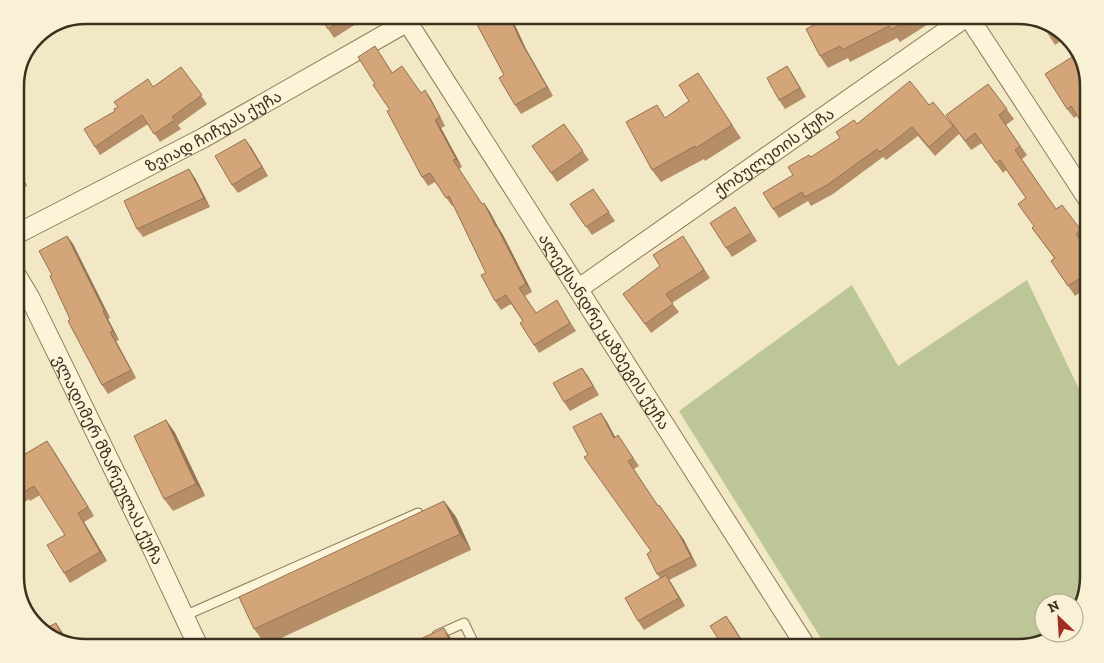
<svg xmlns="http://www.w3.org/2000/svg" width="1104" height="663" font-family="'Zilla Slab','Noto Sans Georgian',serif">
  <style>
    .cemetery { fill: #bcc697 }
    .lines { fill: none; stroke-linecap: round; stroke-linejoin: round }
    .lane-casing { stroke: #8e7a59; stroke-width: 11 }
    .street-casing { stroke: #8e7a59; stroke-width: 21 }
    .lane { stroke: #fbf4d9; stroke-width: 9 }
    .street { stroke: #fbf4d9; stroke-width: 19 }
    .wall { fill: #b58e67 }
    .shaded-wall { fill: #947454 }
    .building { fill: #d3a578; stroke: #947454 }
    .labels { text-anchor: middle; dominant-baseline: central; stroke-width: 5; stroke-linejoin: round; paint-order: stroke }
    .street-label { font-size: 16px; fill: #3d301e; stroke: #f8f1d5 }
    .rim { fill: none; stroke: #3d301e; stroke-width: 2.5 }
  </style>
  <rect width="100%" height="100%" fill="#f2e8c5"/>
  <polygon class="cemetery" points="1027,280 1089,410 1089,578 1079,613 1074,619 1074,603 1044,603 1044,633 1060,633 1054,638 1019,648 827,648 679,411 852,285 898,366"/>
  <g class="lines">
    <defs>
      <g id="lane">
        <polyline points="184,616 418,513"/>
        <polyline points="437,635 464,623 476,648"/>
      </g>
      <g id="street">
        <path id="s1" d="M403,15L807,648"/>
        <polyline points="968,16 1089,201"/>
        <path id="s2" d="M15,235L203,138L407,22"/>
        <path id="s3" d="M15,273L30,298L154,552L199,648"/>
        <path id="s4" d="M578,289L969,15"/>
      </g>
    </defs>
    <use href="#lane" class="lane-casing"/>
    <use href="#street" class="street-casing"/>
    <use href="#lane" class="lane"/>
    <use href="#street" class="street"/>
  </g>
  <g class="wall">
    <polygon points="319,15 370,15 334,38"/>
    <polygon points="467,15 494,15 497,20 514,23 526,49 553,96 521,114 515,105 504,75 474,19 471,21"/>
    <polygon points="824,15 935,15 928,20 930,23 900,42 897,38 850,62 848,58 828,68 820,56 826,19"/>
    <polygon points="1039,20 1054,25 1067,37 1055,45"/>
    <polygon points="1080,52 1077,116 1074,118 1067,109"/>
    <polygon points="381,55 392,72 421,93 431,99 445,126 441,128 462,167 459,169 482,204 484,203 490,212 498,227 503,235 532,292 525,296 536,313 562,309 576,331 539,353 534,345 523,321 511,304 501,310 495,301 486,273 453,205 452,206 435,182 428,186 422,177 390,110 375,84"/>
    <polygon points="787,66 806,97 785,109 779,100"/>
    <polygon points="181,67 207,104 178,125 181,129 160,142 148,124 100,155 95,147 153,87"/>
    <polygon points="988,84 1014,119 1006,125 1027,155 1022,159 1056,209 1081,230 1088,240 1083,243 1089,252 1089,286 1075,296 1051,261 1054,258 1032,228 1034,226 1026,198 1006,170 1003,173 982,143 971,150 954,127 959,134 935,156 918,136 886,160 883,157 833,194 811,206 808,201 779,218 773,209 793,175 811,157 840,138 929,105 953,125"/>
    <polygon points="706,85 741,138 705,161 704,159 661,182 652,170 689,101"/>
    <polygon points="564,124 589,160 557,182 532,146"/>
    <polygon points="251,147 268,176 238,193 232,185"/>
    <polygon points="15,161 27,186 15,192"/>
    <polygon points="195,178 210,207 143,237 137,229"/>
    <polygon points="593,189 615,221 592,235 570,204"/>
    <polygon points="735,207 757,241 732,257 726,248"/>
    <polygon points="67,236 73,244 110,318 108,319 119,340 116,341 136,378 108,394 102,385 70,319 52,275"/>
    <polygon points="689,245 710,278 672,303 679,312 651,333 623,294"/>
    <polygon points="582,368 599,395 570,411 564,402"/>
    <polygon points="601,413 607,422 615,437 624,444 639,466 634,469 658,506 659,505 684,540 697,566 669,580 685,606 644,630 638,621 660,578 657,574 651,552"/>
    <polygon points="166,420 175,433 205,496 173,511 164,499"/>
    <polygon points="47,441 94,516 84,522 107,561 70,583 64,573 65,535 40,495 30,501 29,499 15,509 15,460"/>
    <polygon points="444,501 456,517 471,550 266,645 254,629"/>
  </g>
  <g class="shaded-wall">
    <polygon points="509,15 514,23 526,49 553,96 547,87 520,40"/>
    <polygon points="787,66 793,75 806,97 800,88"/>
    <polygon points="425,90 431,99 445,126"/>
    <polygon points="435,120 441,128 462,167 456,159"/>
    <polygon points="245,139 251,147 268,176 262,167"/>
    <polygon points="15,161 27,186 21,178 15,165"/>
    <polygon points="189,169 195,178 210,207 204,198"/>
    <polygon points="484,203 490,212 498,227 503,235 532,292 526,284 496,227"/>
    <polygon points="67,236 73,244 110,318 104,310"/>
    <polygon points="103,311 108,319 119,340 113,331"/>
    <polygon points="110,332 116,341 136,378 131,370"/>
    <polygon points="582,368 588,376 599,395 593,386"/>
    <polygon points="601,413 607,422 620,446 614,438"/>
    <polygon points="166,420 175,433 205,496 196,484"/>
    <polygon points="47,441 54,451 94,516 88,507"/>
    <polygon points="444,501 456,517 471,550 460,534"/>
    <polygon points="78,513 84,522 107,561 100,552"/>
    <polygon points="678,532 684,540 697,566 691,557"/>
    <polygon points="666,575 672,584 685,606 679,598"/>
    <polygon points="726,616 732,624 747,648 746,648"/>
    <polygon points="56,623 67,639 70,644 66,643"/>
    <polygon points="444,628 455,644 457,648 453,648"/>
  </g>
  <g class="building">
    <polygon points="319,15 350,15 328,29"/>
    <polygon points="472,15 493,15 496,20 507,15 509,15 520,40 547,87 515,105 499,78 504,75"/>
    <polygon points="824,15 914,15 891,30 889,26 842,50 840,46 820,56 806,29 826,19"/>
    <polygon points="1039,20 1054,25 1056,26 1046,32"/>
    <polygon points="375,46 392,73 402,66 421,93 425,90 440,117 435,120 456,159 453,160 482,204 484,203 496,227 497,227 526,284 519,288 536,313 557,300 570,323 534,345 520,323 523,321 506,295 495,301 481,275 486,273 449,196 446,198 430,173 422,177 387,111 390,110 373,85 375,84 358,57"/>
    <polygon points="1080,52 1089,81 1089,134 1071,106 1067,109 1045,74"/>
    <polygon points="787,66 800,88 779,100 767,78"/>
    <polygon points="181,67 202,95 172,117 175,120 154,134 142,115 95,147 84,129 115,111 114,109 118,107 114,102 148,79 153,87"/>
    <polygon points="698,73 732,125 696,148 695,146 652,170 626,122 657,105 665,118 689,101 679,85"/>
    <polygon points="910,81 929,105 933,102 953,126 929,147 912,127 880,152 877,149 827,185 805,197 802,192 773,209 763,193 793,175 788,167 809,155 811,157 840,138 836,132 854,120 857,124"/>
    <polygon points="988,84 1007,109 999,115 1020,146 1015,150 1056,209 1062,205 1081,230 1076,234 1089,252 1089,272 1068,286 1051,261 1055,258 1032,228 1034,226 1018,204 1026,198 1000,160 996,163 975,133 965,141 946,115"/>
    <polygon points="564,124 583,151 551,173 532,146"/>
    <polygon points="245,139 262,167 232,185 215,156"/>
    <polygon points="15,165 21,178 15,181"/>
    <polygon points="189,169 204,198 137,229 124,201"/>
    <polygon points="593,189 609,212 586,227 570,204"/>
    <polygon points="735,207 751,233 726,248 710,223"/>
    <polygon points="67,236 104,310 103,311 113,331 110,332 131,370 102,385 68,321 70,319 50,276 52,275 39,251"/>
    <polygon points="683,236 704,270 666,294 673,304 645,324 623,294 660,266 653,255"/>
    <polygon points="582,368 593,386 564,402 553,383"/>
    <polygon points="601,413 614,438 618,435 633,458 628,461 658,506 659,505 678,532 691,557 657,574 647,554 651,551 584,457 588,455 573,427"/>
    <polygon points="166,420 196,484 164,499 134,436"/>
    <polygon points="47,441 88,507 78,513 100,552 64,573 47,545 65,535 34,486 24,492 22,490 15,495 15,460"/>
    <polygon points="444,501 460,534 254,629 239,597"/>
    <polygon points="666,575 679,598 638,621 625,598"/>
    <polygon points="726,616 746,648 724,648 710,626"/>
    <polygon points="56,623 66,643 50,638 42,630"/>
    <polygon points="444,628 453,648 401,648"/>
  </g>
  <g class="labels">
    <g class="street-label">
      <text stroke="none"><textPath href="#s2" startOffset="224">ზვიად ჩიჩუას ქუჩა</textPath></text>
      <text stroke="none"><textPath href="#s4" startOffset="239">ქობულეთის ქუჩა</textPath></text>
      <text stroke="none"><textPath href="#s1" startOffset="375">ალექსანდრე ყაზბეგის ქუჩა</textPath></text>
      <text stroke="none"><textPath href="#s3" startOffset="209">ვლადიმერ მზარეულას ქუჩა</textPath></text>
    </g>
  </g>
  <path d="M0 0H1104V663H0ZM86 24H1018A62 62 0 0 1 1080 86V577A62 62 0 0 1 1018 639H86A62 62 0 0 1 24 577V86A62 62 0 0 1 86 24Z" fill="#f8f1d5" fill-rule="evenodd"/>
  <path class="rim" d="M86 24H1018A62 62 0 0 1 1080 86V577A62 62 0 0 1 1018 639H86A62 62 0 0 1 24 577V86A62 62 0 0 1 86 24Z"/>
  <g transform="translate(1059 618) rotate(335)"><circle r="24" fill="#f8f1d5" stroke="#ada48c"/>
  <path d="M0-4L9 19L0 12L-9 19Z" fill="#a22d24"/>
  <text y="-8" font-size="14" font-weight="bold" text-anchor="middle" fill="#3d301e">N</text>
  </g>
</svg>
